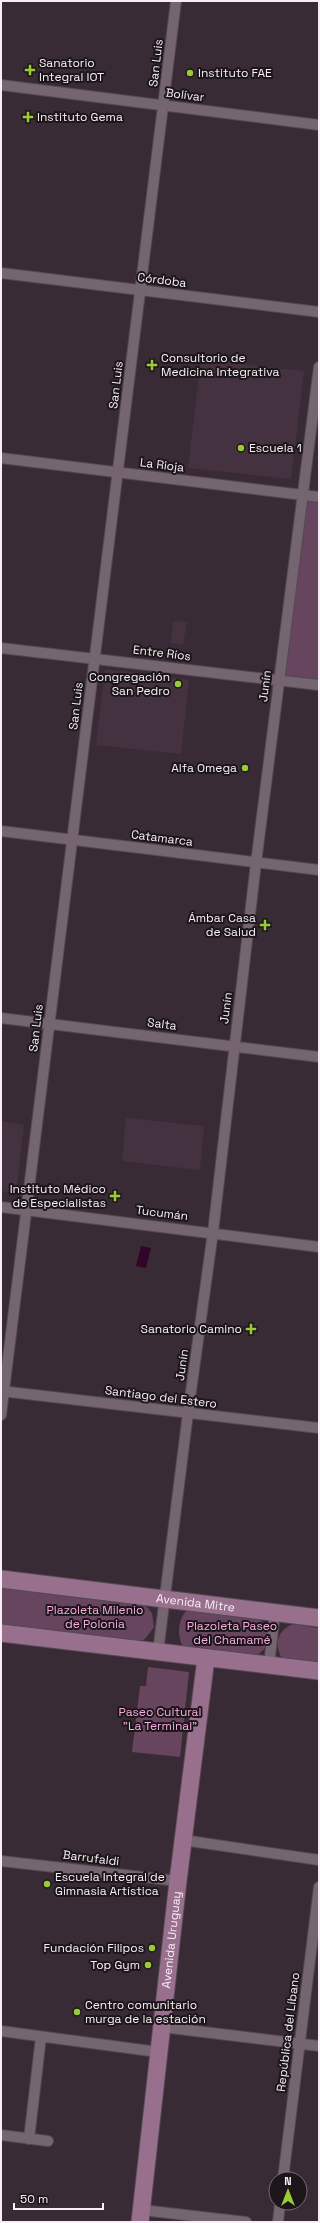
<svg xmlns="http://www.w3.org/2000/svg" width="320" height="2223" font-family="'Space Grotesk',sans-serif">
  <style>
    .built { fill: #453240 }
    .green { fill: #67455e }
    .water { fill: #300528 }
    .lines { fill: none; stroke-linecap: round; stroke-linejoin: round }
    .street-casing { stroke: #544951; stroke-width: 12 }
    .primary-casing { stroke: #544951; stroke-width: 19 }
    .street { stroke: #746570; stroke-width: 10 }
    .primary { stroke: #996f8e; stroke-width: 17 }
    .poi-dot { fill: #99cb35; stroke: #1c161a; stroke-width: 1.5 }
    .labels { text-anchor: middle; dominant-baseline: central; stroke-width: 4; stroke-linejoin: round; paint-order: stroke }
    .poi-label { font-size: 12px; fill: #f8eff6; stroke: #1c161a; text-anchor: start }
    .street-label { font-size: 12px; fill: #f8eff6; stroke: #1c161a }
    .park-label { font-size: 12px; fill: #f8ace4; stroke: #1c161a }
  </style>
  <rect width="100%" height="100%" fill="#392b35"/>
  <g class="built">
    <polygon points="201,360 304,371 291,479 188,468"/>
    <polygon points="173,621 187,622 183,645 171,643"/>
    <polygon points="105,669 189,680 181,754 96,745"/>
    <polygon points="126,1118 204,1126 200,1170 122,1161"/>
    <polygon points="1,1121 24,1125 16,1193 1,1191"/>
  </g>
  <g class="green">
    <polygon points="306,497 319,499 319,682 283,677"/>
    <polygon points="1,1585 142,1602 152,1613 154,1627 145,1639 138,1642 1,1626"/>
    <path d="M187,1610L257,1617L268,1627C271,1640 267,1651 254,1656L188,1647L182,1645C177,1634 178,1619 187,1610Z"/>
    <path d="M293,1624L319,1628V1668L284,1661C273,1647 276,1631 293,1624Z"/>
    <polygon points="148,1667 189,1672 180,1757 132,1752 140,1686 146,1686"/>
  </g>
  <polygon class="water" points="141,1246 151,1248 146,1268 136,1266"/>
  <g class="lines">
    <defs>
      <g id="street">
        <polyline points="1,85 319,125"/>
        <polyline points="1,273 319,312"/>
        <polyline points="1,458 319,497"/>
        <polyline points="1,648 319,685"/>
        <polyline points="1,831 319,870"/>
        <polyline points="1,1018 319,1057"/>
        <polyline points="1,1207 319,1247"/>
        <polyline points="1,1391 319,1428"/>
        <polyline points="1,1415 176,1"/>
        <polyline points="158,1652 188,1413 213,1232 256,863 319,367"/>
        <polyline points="269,1665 275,1612"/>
        <polyline points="183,1840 319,1860"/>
        <polyline points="1,1861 178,1881"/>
        <polyline points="162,2027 319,2046"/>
        <polyline points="1,2031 158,2052"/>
        <polyline points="1,2135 48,2141"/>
        <polyline points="29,2139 41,2037"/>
        <polyline points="283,2179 319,1887"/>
        <polyline points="142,2210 246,2222"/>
        <polyline points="278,2222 280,2203"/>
      </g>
      <g id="primary">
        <path id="s1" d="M1,1579L319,1618"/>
        <polyline points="1,1633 319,1671"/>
        <path id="s2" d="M140,2222L178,1881L206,1658"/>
      </g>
    </defs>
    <use href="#street" class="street-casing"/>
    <use href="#primary" class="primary-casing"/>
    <use href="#street" class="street"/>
    <use href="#primary" class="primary"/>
  </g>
  <g class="poi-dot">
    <path d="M28 64h4v4h4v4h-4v4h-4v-4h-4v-4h4z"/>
    <circle cx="190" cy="73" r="4"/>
    <path d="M26 111h4v4h4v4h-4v4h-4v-4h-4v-4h4z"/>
    <path d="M150 359h4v4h4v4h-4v4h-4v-4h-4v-4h4z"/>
    <circle cx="241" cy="448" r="4"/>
    <circle cx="178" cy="684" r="4"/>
    <circle cx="245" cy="768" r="4"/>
    <path d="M263 919h4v4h4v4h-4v4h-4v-4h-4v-4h4z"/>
    <path d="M113 1190h4v4h4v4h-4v4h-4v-4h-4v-4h4z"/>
    <path d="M249 1323h4v4h4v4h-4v4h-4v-4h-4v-4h4z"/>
    <circle cx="47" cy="1884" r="4"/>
    <circle cx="152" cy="1948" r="4"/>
    <circle cx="148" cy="1965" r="4"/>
    <circle cx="77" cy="2012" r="4"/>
  </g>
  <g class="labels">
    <g class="poi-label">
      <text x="39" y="63">Sanatorio<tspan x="39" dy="14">Integral IOT</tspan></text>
      <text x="198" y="73">Instituto FAE</text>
      <text x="37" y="117">Instituto Gema</text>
      <text x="161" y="358">Consultorio de<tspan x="161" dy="14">Medicina Integrativa</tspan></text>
      <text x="249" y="448">Escuela 1</text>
      <text x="170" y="677" text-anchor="end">Congregación<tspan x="170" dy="14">San Pedro</tspan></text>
      <text x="237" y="768" text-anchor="end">Alfa Omega</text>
      <text x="256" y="918" text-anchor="end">Ámbar Casa<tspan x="256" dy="14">de Salud</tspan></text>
      <text x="106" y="1189" text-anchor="end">Instituto Médico<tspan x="106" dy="14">de Especialistas</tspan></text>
      <text x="242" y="1329" text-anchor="end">Sanatorio Camino</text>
      <text x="55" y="1877">Escuela Integral de<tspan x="55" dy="14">Gimnasia Artística</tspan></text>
      <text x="144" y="1948" text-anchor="end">Fundación Filipos</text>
      <text x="140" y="1965" text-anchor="end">Top Gym</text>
      <text x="85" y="2005">Centro comunitario<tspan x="85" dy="14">murga de la estación</tspan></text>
    </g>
    <g class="street-label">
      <text transform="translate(156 63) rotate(-83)">San Luis</text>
      <text transform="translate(185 95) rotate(7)">Bolívar</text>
      <text transform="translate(162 280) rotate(7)">Córdoba</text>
      <text transform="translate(116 385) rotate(-83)">San Luis</text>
      <text transform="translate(162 465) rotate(7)">La Rioja</text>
      <text transform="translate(162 653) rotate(7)">Entre Ríos</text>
      <text transform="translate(265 686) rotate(-83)">Junín</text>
      <text transform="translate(76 706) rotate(-83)">San Luis</text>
      <text transform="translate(162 838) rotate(7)">Catamarca</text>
      <text transform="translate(226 1008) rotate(-83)">Junín</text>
      <text transform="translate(162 1024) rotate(7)">Salta</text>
      <text transform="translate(36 1028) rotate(-83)">San Luis</text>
      <text transform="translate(162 1213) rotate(7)">Tucumán</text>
      <text transform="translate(182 1365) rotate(-82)">Junín</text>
      <text transform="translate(161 1397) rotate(7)">Santiago del Estero</text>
      <text stroke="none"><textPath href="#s1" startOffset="196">Avenida Mitre</textPath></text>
      <text transform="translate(91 1858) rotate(7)">Barrufaldi</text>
      <text stroke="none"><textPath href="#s2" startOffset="284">Avenida Uruguay</textPath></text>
      <text transform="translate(288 2032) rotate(-83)">República del Líbano</text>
    </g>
    <g class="park-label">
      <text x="95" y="1610">Plazoleta Milenio<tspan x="95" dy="14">de Polonia</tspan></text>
      <text x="232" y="1626">Plazoleta Paseo<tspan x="232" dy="14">del Chamamé</tspan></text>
      <text x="160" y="1712">Paseo Cultural<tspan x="160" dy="14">"La Terminal"</tspan></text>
    </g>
  </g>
  <rect width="320" height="2223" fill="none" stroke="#f8eff6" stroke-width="4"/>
  <g transform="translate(288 2191)"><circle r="19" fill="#1c161a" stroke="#746d72"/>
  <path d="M0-3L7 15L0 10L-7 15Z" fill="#99cb35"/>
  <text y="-6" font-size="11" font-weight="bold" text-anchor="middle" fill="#f8eff6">N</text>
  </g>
  <path d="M14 2203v6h89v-6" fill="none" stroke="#f8eff6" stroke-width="2"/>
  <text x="20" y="2203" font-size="12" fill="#f8eff6" stroke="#1c161a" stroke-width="3" paint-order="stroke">50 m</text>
</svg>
